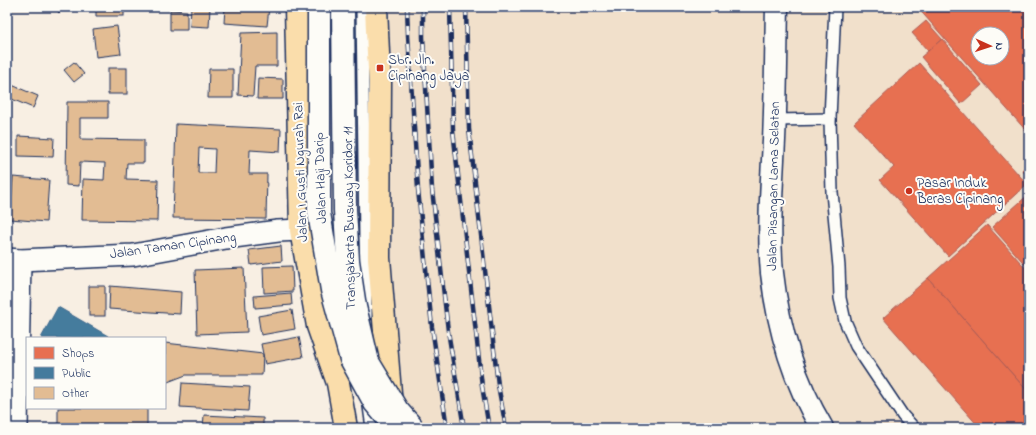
<svg xmlns="http://www.w3.org/2000/svg" width="1036" height="435" font-family="'Indie Flower',sans-serif">
  <style>
    .built { fill: #f1e0cb; fill-rule: evenodd }
    .shops { fill: #e76f51; stroke: #aa5c55; fill-rule: evenodd }
    .public { fill: #457b9d; stroke: #38648a }
    .building { fill: #e2bc93; stroke: #1b2f5e; fill-rule: evenodd }
    .lines { fill: none; stroke-linecap: round; stroke-linejoin: round }
    .service-casing { stroke: #1b2f5e; stroke-width: 14 }
    .minor-casing { stroke: #1b2f5e; stroke-width: 24 }
    .tertiary-casing { stroke: #1b2f5e; stroke-width: 25 }
    .primary-casing { stroke: #1b2f5e; stroke-width: 25 }
    .service { stroke: #fdfcf7; stroke-width: 11 }
    .minor { stroke: #fdfcf7; stroke-width: 21 }
    .tertiary { stroke: #fdfcf7; stroke-width: 22 }
    .primary { stroke: #faddab; stroke-width: 22 }
    .rail-casing { stroke: #1b2f5e; stroke-width: 4.5 }
    .rail { stroke: #fdfcf7; stroke-width: 3; stroke-dasharray: 9; stroke-linecap: butt }
    .secondary-bridge-casing { stroke: #1b2f5e; stroke-width: 25; stroke-linecap: butt }
    .secondary-bridge { stroke: #fdfcf7; stroke-width: 22 }
    .poi-dot { fill: #c8321e; stroke: #fdfcf7; stroke-width: 1.5 }
    .labels { text-anchor: middle; dominant-baseline: central; stroke-width: 4; stroke-linejoin: round; paint-order: stroke }
    .poi-label { font-size: 14px; fill: #1b2f5e; stroke: #fdfcf7; text-anchor: start }
    .street-label { font-size: 14px; fill: #1b2f5e; stroke: #fdfcf7 }
  </style>
  <rect width="100%" height="100%" fill="#f8efe3"/>
  <filter id="ink" filterUnits="userSpaceOnUse"><feTurbulence type="fractalNoise" baseFrequency=".025" numOctaves="2"/><feDisplacementMap in="SourceGraphic" scale="8" xChannelSelector="R" yChannelSelector="G"/><feConvolveMatrix kernelMatrix="1 2 1 2 8 2 1 2 1" color-interpolation-filters="sRGB"/></filter>
  <g filter="url(#ink)">
    <path class="built" d="M376,7H1029V428H396ZM978,34H1002V58H978Z"/>
    <g class="shops">
      <path d="M917,7H1025L1029,12V134ZM978,34H1002V58H978Z"/>
      <polygon points="926,21 942,39 928,51 912,33"/>
      <polygon points="942,39 982,85 961,104 921,57"/>
      <polygon points="919,63 1027,184 948,256 880,180 894,167 854,123"/>
      <polygon points="1029,163 1029,178 1022,170"/>
      <polygon points="1029,194 1029,269 992,227"/>
      <polygon points="987,225 1029,272 1029,393 928,278"/>
      <polygon points="928,278 1029,393 1029,428 980,428 883,318"/>
    </g>
    <polygon class="public" points="58,307 108,336 106,338 41,338"/>
    <g class="building">
      <polygon points="54,7 64,7 59,13"/>
      <rect x="96" y="7" width="28" height="9"/>
      <polygon points="191,7 210,7 209,27 190,26"/>
      <polygon points="225,7 269,7 267,26 224,23"/>
      <polygon points="170,10 187,11 187,30 170,30"/>
      <polygon points="117,26 121,54 96,57 93,29"/>
      <polygon points="277,32 277,66 255,66 253,96 238,95 241,33"/>
      <polygon points="74,62 84,74 74,82 64,70"/>
      <rect x="108" y="68" width="19" height="26"/>
      <polygon points="209,69 233,69 233,98 208,98"/>
      <polygon points="258,78 283,79 283,99 257,99"/>
      <polygon points="7,83 38,96 33,108 7,97"/>
      <polygon points="67,102 108,102 108,118 80,118 80,139 144,140 144,163 127,163 126,179 158,180 157,221 82,220 83,179 104,180 105,163 80,162 79,186 66,185"/>
      <path d="M176,124L281,129L280,152L250,150L249,174H267L266,219L173,218ZM199,148L215,149L214,173H198Z"/>
      <polygon points="7,131 12,132 9,188 7,188"/>
      <polygon points="18,136 54,138 53,157 18,156"/>
      <polygon points="13,177 49,180 46,222 10,219"/>
      <polygon points="281,246 282,261 251,265 249,250"/>
      <polygon points="292,266 293,291 264,293 263,267"/>
      <polygon points="244,268 247,332 197,334 195,270"/>
      <rect x="89" y="286" width="16" height="30"/>
      <polygon points="110,286 181,292 180,314 109,309"/>
      <polygon points="291,293 292,305 255,308 254,296"/>
      <polygon points="292,310 295,329 261,335 258,316"/>
      <polygon points="299,337 303,357 265,364 261,344"/>
      <polygon points="165,343 263,354 262,375 186,375 165,383"/>
      <polygon points="182,383 250,387 248,411 180,407"/>
      <rect x="58" y="408" width="89" height="20"/>
      <polygon points="204,415 263,418 263,428 203,428"/>
    </g>
    <g class="lines">
      <defs>
        <g id="service">
          <polyline points="362,7 366,316"/>
          <polyline points="835,7 830,119 832,192 839,267 840,298 845,321 856,346 903,416 914,428"/>
          <polyline points="775,120 830,119"/>
          <polyline points="368,399 372,428"/>
        </g>
        <g id="minor">
          <polyline points="7,259 20,260 133,255 226,238 278,231 301,230"/>
          <polyline points="17,428 20,260"/>
        </g>
        <path id="tertiary" d="M777,7C776,51 776,96 774,140C772,184 768,229 772,273C778,327 794,381 822,428"/>
        <g id="primary">
          <polyline points="296,7 301,230 318,326 338,383 346,428"/>
          <polyline points="376,7 378,53 380,83 379,258 391,405"/>
        </g>
      </defs>
      <use href="#service" class="service-casing"/>
      <use href="#minor" class="minor-casing"/>
      <use href="#tertiary" class="tertiary-casing"/>
      <use href="#primary" class="primary-casing"/>
      <use href="#service" class="service"/>
      <use href="#minor" class="minor"/>
      <use href="#tertiary" class="tertiary"/>
      <use href="#primary" class="primary"/>
      <defs>
        <g id="rail">
          <polyline points="407,7 408,35 418,189 425,260 432,327 447,428"/>
          <polyline points="423,7 423,37 432,189 448,331 464,428"/>
          <polyline points="450,7 453,130 482,386 489,428"/>
          <polyline points="466,7 469,129 498,385 506,428"/>
        </g>
      </defs>
      <use href="#rail" class="rail-casing"/>
      <use href="#rail" class="rail"/>
      <defs>
        <g id="secondary-bridge">
          <polyline points="319,7 319,213 332,290 351,359 375,403 396,428"/>
          <polyline points="343,7 345,210 348,261 355,307 368,362 397,410 413,428"/>
        </g>
      </defs>
      <use href="#secondary-bridge" class="secondary-bridge-casing"/>
      <use href="#secondary-bridge" class="secondary-bridge"/>
    </g>
  </g>
  <g class="poi-dot">
    <rect x="376" y="64" width="8" height="8" rx="2"/>
    <circle cx="909" cy="191" r="4"/>
  </g>
  <g class="labels">
    <g class="poi-label">
      <text x="388" y="60">Sbr. Jln.<tspan x="388" dy="16">Cipinang Jaya</tspan></text>
      <text x="917" y="183">Pasar Induk<tspan x="917" dy="16">Beras Cipinang</tspan></text>
    </g>
    <g class="street-label">
      <text transform="translate(301 172) rotate(-92)">Jalan I Gusti Ngurah Rai</text>
      <text transform="translate(321 178) rotate(-92)">Jalan Haji Darip</text>
      <text transform="translate(774 186) rotate(-89)">Jalan Pisangan Lama Selatan</text>
      <text transform="translate(350 218) rotate(-91)">Transjakarta Busway Koridor 11</text>
      <text transform="translate(173 246) rotate(-8)">Jalan Taman Cipinang</text>
    </g>
  </g>
  <rect width="1036" height="435" fill="none" stroke="#fdfcf7" stroke-width="24"/>
  <rect x="12" y="12" width="1012" height="411" fill="none" stroke="#1b2f5e" stroke-width="1.5" filter="url(#ink)"/>
  <rect x="26" y="337" width="140" height="72" fill="#fdfcf7" stroke="#a3aaba"/>
  <rect x="34" y="347" width="20" height="12" fill="#e76f51" stroke="#a3aaba"/>
  <text x="62" y="357" font-size="12" fill="#1b2f5e">Shops</text>
  <rect x="34" y="367" width="20" height="12" fill="#457b9d" stroke="#a3aaba"/>
  <text x="62" y="377" font-size="12" fill="#1b2f5e">Public</text>
  <rect x="34" y="387" width="20" height="12" fill="#e2bc93" stroke="#a3aaba"/>
  <text x="62" y="397" font-size="12" fill="#1b2f5e">Other</text>
  <g transform="translate(990 46) rotate(93)"><circle r="19" fill="#fdfcf7" stroke="#a3aaba"/>
  <path d="M0-3L7 15L0 10L-7 15Z" fill="#c8321e"/>
  <text y="-6" font-size="11" font-weight="bold" text-anchor="middle" fill="#1b2f5e">N</text>
  </g>
</svg>
